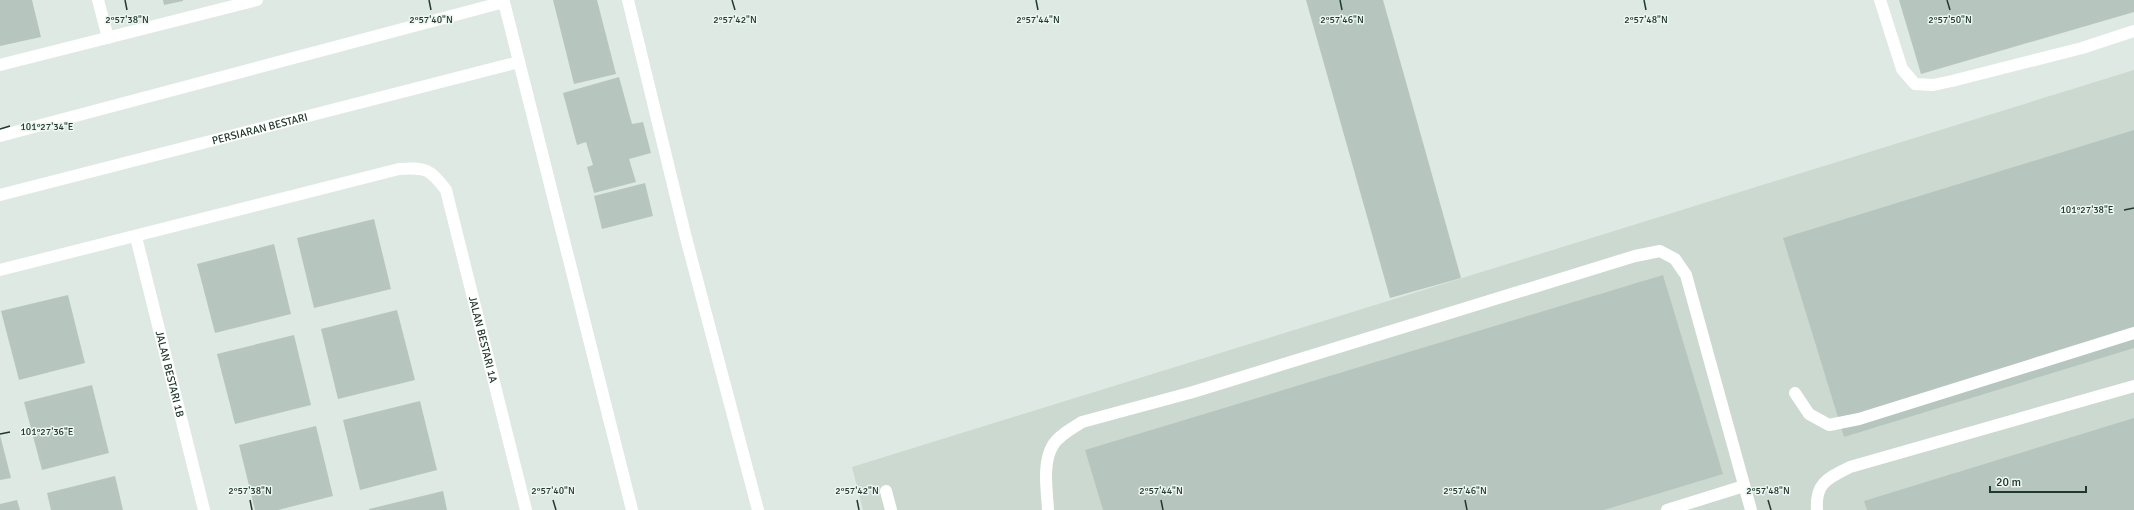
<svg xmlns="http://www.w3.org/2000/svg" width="2134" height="510" font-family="Signika,sans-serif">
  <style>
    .built { fill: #ccd9d1 }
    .building { fill: #b6c6be }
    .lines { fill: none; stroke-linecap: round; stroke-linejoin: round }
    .service { stroke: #fff; stroke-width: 12 }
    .minor { stroke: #fff; stroke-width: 12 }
    .tertiary { stroke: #fff; stroke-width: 12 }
    .ticks { fill: none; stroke: #20382e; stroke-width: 1.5 }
    .labels { text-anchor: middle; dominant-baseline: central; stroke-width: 3; stroke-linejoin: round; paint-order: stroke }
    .street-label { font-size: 11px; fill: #20382e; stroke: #eef6f1 }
    .ticks-label { font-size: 10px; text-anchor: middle; fill: #20382e; stroke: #eef6f1; stroke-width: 3; stroke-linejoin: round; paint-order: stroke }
  </style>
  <rect width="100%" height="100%" fill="#dde9e2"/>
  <polygon class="built" points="2134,70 2134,510 863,510 852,467"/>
  <g class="building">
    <polygon points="0,0 32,0 41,37 0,46"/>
    <polygon points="163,0 183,0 183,1 164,5"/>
    <polygon points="553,0 597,0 616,74 574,84"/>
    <polygon points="1306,0 1383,0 1461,278 1390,298"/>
    <polygon points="1899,0 2134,0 2134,12 1921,74"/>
    <polygon points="619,77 632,124 643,122 651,153 629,159 636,182 594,193 587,167 593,165 586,142 577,145 563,93"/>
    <polygon points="2134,130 2134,348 1844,437 1783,238"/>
    <polygon points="645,183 653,216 602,229 594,196"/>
    <polygon points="374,219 391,289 314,308 297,238"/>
    <polygon points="274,244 291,314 215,333 197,264"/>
    <polygon points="1663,275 1723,474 1604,510 1103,510 1085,450"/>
    <polygon points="68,295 85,363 19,380 1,311"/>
    <polygon points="397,310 415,380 338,399 321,329"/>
    <polygon points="294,335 311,405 235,424 217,354"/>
    <polygon points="92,385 109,453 42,470 24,402"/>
    <polygon points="420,401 437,470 360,490 343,420"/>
    <polygon points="2134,418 2134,510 1867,510 1864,501"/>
    <polygon points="316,426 333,496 278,510 255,510 239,445"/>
    <polygon points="0,435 11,478 0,480"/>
    <polygon points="115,476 123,510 51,510 47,493"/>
    <polygon points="443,491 447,510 369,510 369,509"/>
    <polygon points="17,500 20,510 0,510 0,504"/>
  </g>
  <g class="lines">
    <g class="service">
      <polyline points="1880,0 1902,69 1915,84 1933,85 1952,81 2082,48 2134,31"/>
      <polyline points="1795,393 1809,414 1829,425 1859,419 2134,333"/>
      <path d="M1048,510C1047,490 1042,463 1053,445C1059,435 1073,428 1082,422L1193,392L1635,256L1660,251L1675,259L1686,275L1751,510"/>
      <polyline points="1667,510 1744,486"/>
      <path d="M1817,510C1815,483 1828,478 1850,467L2134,386"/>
    </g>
    <g class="minor">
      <polyline points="98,0 108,38"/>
      <polyline points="0,65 257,0"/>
      <path id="s1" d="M136,237L204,510"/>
      <path id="s2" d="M0,270L399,169C426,167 430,169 446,190L526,510"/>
      <polyline points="886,491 891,510"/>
    </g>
    <g class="tertiary">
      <polyline points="628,0 686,238 758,510"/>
      <polyline points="0,136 504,2 632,510"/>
      <path id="s3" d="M0,195L519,62"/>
    </g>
  </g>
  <path class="ticks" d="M125,0L127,10M429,0L431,10M732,0L735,10M1036,0L1038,10M1340,0L1342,10M1644,0L1646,10M1947,0L1950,10M0,129L10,126M2124,210L2134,208M0,434L10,432M250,500L252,510M553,500L556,510M857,500L859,510M1161,500L1163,510M1465,500L1467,510M1768,500L1771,510"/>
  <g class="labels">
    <g class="street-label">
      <text stroke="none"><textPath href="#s3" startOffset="268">PERSIARAN BESTARI</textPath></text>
      <text stroke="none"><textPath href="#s2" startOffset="621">JALAN BESTARI 1A</textPath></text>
      <text stroke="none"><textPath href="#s1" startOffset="141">JALAN BESTARI 1B</textPath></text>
    </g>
  </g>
  <g class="ticks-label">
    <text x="127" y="23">2°57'38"N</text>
    <text x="431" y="23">2°57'40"N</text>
    <text x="735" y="23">2°57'42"N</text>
    <text x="1038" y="23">2°57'44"N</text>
    <text x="1342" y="23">2°57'46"N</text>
    <text x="1646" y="23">2°57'48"N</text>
    <text x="1950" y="23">2°57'50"N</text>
    <text x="47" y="130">101°27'34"E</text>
    <text x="2087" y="213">101°27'38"E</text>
    <text x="47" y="435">101°27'36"E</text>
    <text x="250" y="494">2°57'38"N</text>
    <text x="553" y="494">2°57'40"N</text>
    <text x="857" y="494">2°57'42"N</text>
    <text x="1161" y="494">2°57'44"N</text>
    <text x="1465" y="494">2°57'46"N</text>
    <text x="1768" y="494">2°57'48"N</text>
  </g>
  <path d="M1990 486v6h96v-6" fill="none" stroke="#20382e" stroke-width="2"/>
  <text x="1996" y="486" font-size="12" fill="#20382e" stroke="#eef6f1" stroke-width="3" paint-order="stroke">20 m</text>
</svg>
